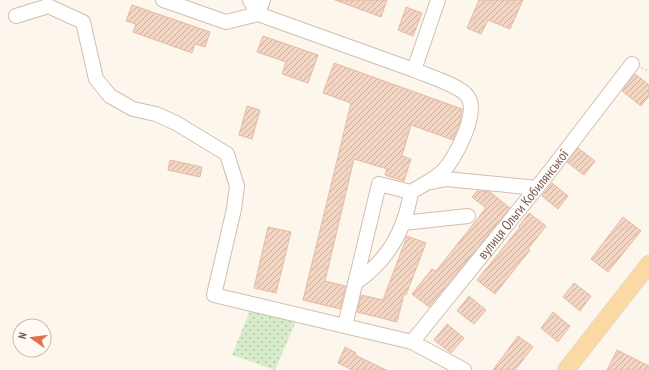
<svg xmlns="http://www.w3.org/2000/svg" width="649" height="370" font-family="'PT Sans Narrow',sans-serif">
  <style>
    .grass { fill: url(#grass-dots) }
    .building { fill: url(#building-hatch); stroke: #e6bba3 }
    .lines { fill: none; stroke-linecap: round; stroke-linejoin: round }
    .minor-casing { stroke: #d1beb0; stroke-width: 16 }
    .major-casing { stroke: #dad1cd; stroke-width: 18 }
    .path { stroke: #d9b8a5; stroke-width: 2; stroke-dasharray: 1 3; stroke-linecap: butt }
    .minor { stroke: #fff; stroke-width: 14 }
    .major { stroke: #fbd9a5; stroke-width: 17 }
    .labels { text-anchor: middle; dominant-baseline: central; stroke-width: 4; stroke-linejoin: round; paint-order: stroke }
    .street-label { font-size: 14px; fill: #7a5c4d; stroke: #fffaf3 }
  </style>
  <defs>
    <pattern id="grass-dots" width="8" height="8" patternUnits="userSpaceOnUse"><rect width="8" height="8" fill="#d8ecc9"/><path d="M2 2h.1M6 6h.1" fill="none" stroke="#b4c2a5" stroke-width="1.8" stroke-linecap="round"/></pattern>
    <pattern id="building-hatch" width="6" height="6" patternUnits="userSpaceOnUse"><rect width="6" height="6" fill="#f3d5c3"/><path d="M-1 1l2-2M0 6l6-6M5 7l2-2" fill="none" stroke="#cab0a1"/></pattern>
  </defs>
  <rect width="100%" height="100%" fill="#fdf6ec"/>
  <polygon class="grass" points="251,308 297,319 275,370 232,355"/>
  <g class="building">
    <polygon points="335,0 387,0 381,17"/>
    <polygon points="479,0 523,0 510,29 488,20 481,34 467,28"/>
    <polygon points="132,5 210,32 205,47 195,44 192,53 133,32 136,24 126,21"/>
    <polygon points="406,7 422,13 413,36 398,30"/>
    <polygon points="263,36 318,55 308,83 282,74 286,62 257,52"/>
    <polygon points="334,63 462,109 460,122 453,140 411,125 402,156 411,159 404,181 385,175 387,169 354,159 325,281 346,286 340,309 303,300 351,103 323,93"/>
    <polygon points="635,74 649,85 649,96 641,106 622,91"/>
    <polygon points="247,106 260,110 252,139 239,135"/>
    <polygon points="578,148 595,161 584,175 567,162"/>
    <polygon points="170,160 202,167 200,177 168,170"/>
    <polygon points="552,183 568,196 558,209 542,196"/>
    <polygon points="477,191 490,192 510,208 429,307 412,294 432,269 436,271 486,208 472,197"/>
    <polygon points="529,213 546,226 528,249 530,250 495,294 477,280 520,227 519,226"/>
    <polygon points="623,217 641,231 608,272 591,259"/>
    <polygon points="268,227 291,232 276,293 254,288"/>
    <polygon points="407,236 426,243 406,295 404,294 397,322 357,312 361,295 383,300"/>
    <polygon points="574,283 591,296 580,311 563,297"/>
    <polygon points="469,296 486,310 474,324 457,311"/>
    <polygon points="553,312 570,326 558,342 541,328"/>
    <polygon points="447,324 464,338 451,353 434,340"/>
    <polygon points="518,336 533,347 515,370 493,370"/>
    <polygon points="345,347 356,353 355,355 386,370 352,370 338,363"/>
    <polygon points="617,350 649,366 649,370 607,370"/>
  </g>
  <g class="lines">
    <defs>
      <g id="minor">
        <polyline points="163,0 226,22 258,14 250,0"/>
        <polyline points="263,0 258,14 414,70 438,0"/>
        <polyline points="16,16 48,6 83,22 96,79 110,96 133,109 156,114 176,123 227,154 237,186 234,209 214,295 412,342 464,370"/>
        <polyline points="432,182 446,179 537,188"/>
        <polyline points="403,223 468,216"/>
        <path d="M355,283C388,261 405,230 411,192"/>
        <path d="M345,326L379,184L411,192C421,186 433,180 442,172C455,160 479,113 468,97C460,85 428,76 414,70"/>
        <path id="s1" d="M412,342L547,175L632,64"/>
      </g>
      <polyline id="major" points="566,370 649,264"/>
    </defs>
    <use href="#minor" class="minor-casing"/>
    <use href="#major" class="major-casing"/>
    <polyline class="path" points="642,68 649,71"/>
    <use href="#minor" class="minor"/>
    <use href="#major" class="major"/>
  </g>
  <g class="labels">
    <g class="street-label">
      <text stroke="none"><textPath href="#s1" startOffset="177">вулиця Ольги Кобилянської</textPath></text>
    </g>
  </g>
  <g transform="translate(32 338) rotate(284)"><circle r="19" fill="#fffaf3" stroke="#cabbb1"/>
  <path d="M0-3L7 15L0 10L-7 15Z" fill="#e76f51"/>
  <text y="-6" font-size="11" font-weight="bold" text-anchor="middle" fill="#7a5c4d">N</text>
  </g>
</svg>
